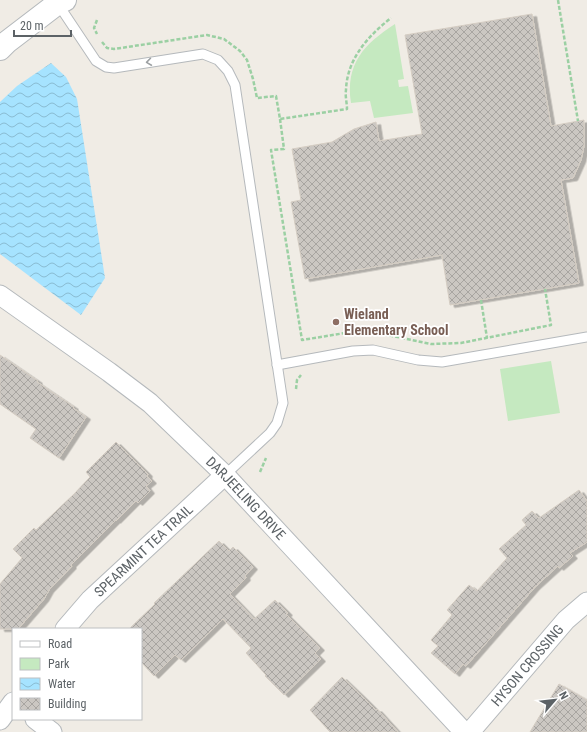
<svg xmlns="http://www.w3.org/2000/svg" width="587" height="732" font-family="'Roboto Condensed',sans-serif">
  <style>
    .park { fill: #c5e9c0 }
    .water { fill: url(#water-waves) }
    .building { fill: url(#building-cross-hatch); stroke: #d5cdc3; filter: url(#shadow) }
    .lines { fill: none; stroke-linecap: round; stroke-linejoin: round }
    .service-casing { stroke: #b5b9bc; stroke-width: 11 }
    .minor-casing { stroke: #b5b9bc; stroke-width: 21 }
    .tertiary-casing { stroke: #b5b9bc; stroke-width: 24 }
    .path { stroke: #9bd0a3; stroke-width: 2.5; stroke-dasharray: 4 2; stroke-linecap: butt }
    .service { stroke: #fff; stroke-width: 9 }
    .minor { stroke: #fff; stroke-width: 19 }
    .tertiary { stroke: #fff; stroke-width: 22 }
    .oneway { stroke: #9da1a3 }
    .education-dot { fill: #8d6e63; stroke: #fff; stroke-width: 1.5 }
    .labels { text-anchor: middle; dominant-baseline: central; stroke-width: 3.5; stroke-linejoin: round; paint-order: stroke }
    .education-label { font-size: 14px; font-weight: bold; fill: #785e54; stroke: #fff; text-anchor: start }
    .street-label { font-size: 14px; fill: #5c6266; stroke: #fff }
  </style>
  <defs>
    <pattern id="water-waves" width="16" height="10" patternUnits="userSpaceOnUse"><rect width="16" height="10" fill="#a6e3ff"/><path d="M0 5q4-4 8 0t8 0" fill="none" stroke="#8abbd2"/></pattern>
    <pattern id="building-cross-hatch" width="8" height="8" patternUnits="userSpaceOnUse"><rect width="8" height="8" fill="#cbc7c2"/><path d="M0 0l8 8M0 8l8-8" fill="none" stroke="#a8a5a1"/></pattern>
    <filter id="shadow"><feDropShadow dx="4.5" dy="2.5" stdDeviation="0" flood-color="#0004"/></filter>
  </defs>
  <rect width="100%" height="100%" fill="#f0ece5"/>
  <g class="park">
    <path d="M395,24L404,79L398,80L399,87L408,86L413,113L374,118L370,101L351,103C345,64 364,44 395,24Z"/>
    <polygon points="551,361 560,413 508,421 500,369"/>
  </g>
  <polygon class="water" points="51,63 66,77 77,99 105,278 81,315 0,254 0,102 17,86"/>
  <g class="building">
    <polygon points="532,14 551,126 584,120 584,146 581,160 573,178 561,180 579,283 450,305 442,255 305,279 291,202 301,200 292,149 332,142 354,129 376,122 379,141 422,134 405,35"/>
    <polygon points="0,355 38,381 37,382 74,407 73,408 86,417 59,458 30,438 36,429 0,404"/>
    <polygon points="116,442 148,474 147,476 152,481 146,486 150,491 138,503 136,501 116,521 116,520 71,565 72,566 49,590 44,599 18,629 0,629 0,584 22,558 13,549 34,528 36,530 74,494 90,477 86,472"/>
    <polygon points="579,490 587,501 587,542 570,553 573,556 559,568 558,566 535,587 466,666 463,664 455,674 431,653 438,646 431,640 452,615 447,610 469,585 477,591 507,558 499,549 526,525 522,520 532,511 539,518"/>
    <polygon points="219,541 229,551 233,547 253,567 245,576 246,578 230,594 254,619 275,600 288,613 286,614 320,648 315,653 321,659 284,695 265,676 266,675 246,653 251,648 223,619 181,660 175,655 154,676 141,662 141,629 129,629 155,604 154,603"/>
    <polygon points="342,677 365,699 376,710 377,709 398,732 330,732 310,710"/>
    <polygon points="559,684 587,700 587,732 530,732"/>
  </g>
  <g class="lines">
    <defs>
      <g id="service">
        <polyline points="58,4 96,61 106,67 114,68 203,54 218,60 228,71 235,85 283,403 277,423 270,433 225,475"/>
        <polyline points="277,365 353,351 373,350 418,360 442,362 587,337"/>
      </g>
      <g id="minor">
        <path id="s1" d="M0,295L109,372L150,403L225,475L464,732"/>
        <path id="s2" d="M65,629L90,600L225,475"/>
        <polyline points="35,719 52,732"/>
        <polyline points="0,720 13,702"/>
        <path id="s3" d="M470,732L566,620L587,602"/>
      </g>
      <polyline id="tertiary" points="0,49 7,42 58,3 65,0"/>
    </defs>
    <use href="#service" class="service-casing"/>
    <use href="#minor" class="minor-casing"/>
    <use href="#tertiary" class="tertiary-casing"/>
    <g class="path">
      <polyline points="558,0 578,121"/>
      <polyline points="97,20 94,28 97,34"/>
      <path d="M102,42L107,48L114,49L207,35L224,39L240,51L247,60L253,79L257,98L276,96L280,119L347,109C347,103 345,96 346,90C347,59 368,36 391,18"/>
      <polyline points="280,119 284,149 271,150 302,340 345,333 373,332 431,344 461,343 551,325 545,289"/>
      <polyline points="481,300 487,338"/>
      <polyline points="296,389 297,380 301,375"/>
      <polyline points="260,472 266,458"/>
    </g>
    <use href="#service" class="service"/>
    <use href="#minor" class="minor"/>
    <use href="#tertiary" class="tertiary"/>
  </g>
  <defs><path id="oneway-chevron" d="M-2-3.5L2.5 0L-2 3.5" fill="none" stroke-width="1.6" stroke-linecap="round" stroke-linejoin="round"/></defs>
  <use class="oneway" href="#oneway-chevron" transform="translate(149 62) rotate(172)"/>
  <circle class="education-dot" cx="336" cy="322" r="4"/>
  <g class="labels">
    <g class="education-label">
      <text x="344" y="314">Wieland<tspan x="344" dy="16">Elementary School</tspan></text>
    </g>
    <g class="street-label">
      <text stroke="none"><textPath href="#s1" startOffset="320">DARJEELING DRIVE</textPath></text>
      <text stroke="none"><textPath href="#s2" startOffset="111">SPEARMINT TEA TRAIL</textPath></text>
      <text stroke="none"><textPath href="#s3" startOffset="88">HYSON CROSSING</textPath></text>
    </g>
  </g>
  <rect x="12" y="628" width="130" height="92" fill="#ffffff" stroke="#bec0c2"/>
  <rect x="20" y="641" width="20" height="6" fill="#ffffff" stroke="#bec0c2"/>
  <text x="48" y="648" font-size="12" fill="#5c6266">Road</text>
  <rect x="20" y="658" width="20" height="12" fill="#c5e9c0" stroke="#bec0c2"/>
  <text x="48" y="668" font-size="12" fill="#5c6266">Park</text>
  <rect x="20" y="678" width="20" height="12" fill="url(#water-waves)" stroke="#bec0c2"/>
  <text x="48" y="688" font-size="12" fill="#5c6266">Water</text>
  <rect x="20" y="698" width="20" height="12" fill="url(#building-cross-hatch)" stroke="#bec0c2"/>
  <text x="48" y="708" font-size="12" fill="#5c6266">Building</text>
  <g transform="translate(555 700) rotate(62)" stroke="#ffffff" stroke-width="3" paint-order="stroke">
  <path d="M0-3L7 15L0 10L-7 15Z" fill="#5c6266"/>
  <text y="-6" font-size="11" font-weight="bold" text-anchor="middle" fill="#5c6266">N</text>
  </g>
  <path d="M14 30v6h57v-6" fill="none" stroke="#5c6266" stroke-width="2"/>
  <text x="20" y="30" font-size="12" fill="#5c6266" stroke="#ffffff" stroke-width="3" paint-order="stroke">20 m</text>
</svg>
